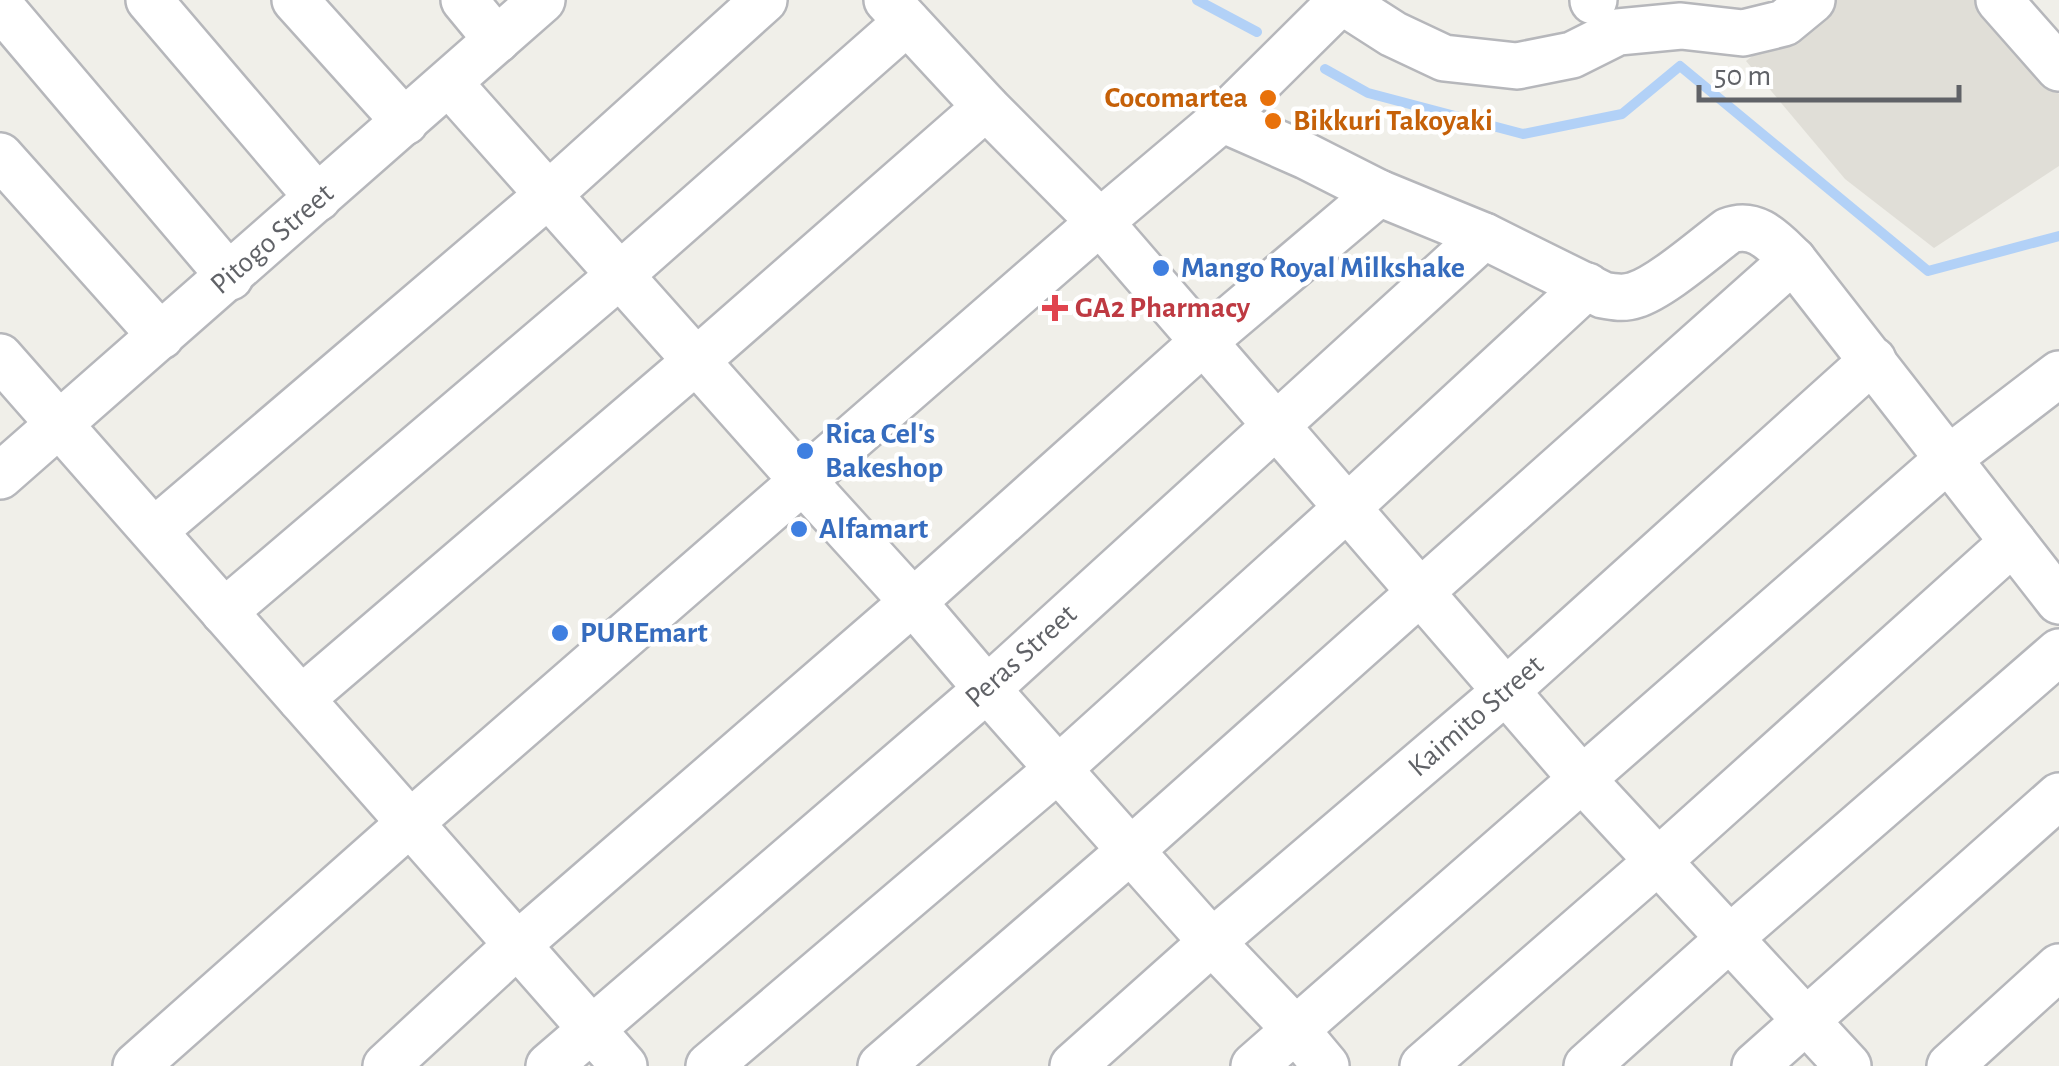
<svg xmlns="http://www.w3.org/2000/svg" width="2059" height="1066" font-family="'Alegreya Sans',sans-serif">
  <style>
    .education { fill: #e0ded7 }
    .lines { fill: none; stroke-linecap: round; stroke-linejoin: round }
    .stream { stroke: #b2d1f7; stroke-width: 10 }
    .minor-casing { stroke: #b6b7bb; stroke-width: 50 }
    .minor { stroke: #fff; stroke-width: 45 }
    .food-dot { fill: #e8710a; stroke: #fff; stroke-width: 4 }
    .shop-dot { fill: #3f7fe0; stroke: #fff; stroke-width: 4 }
    .health-dot { fill: #e0444e; stroke: #fff; stroke-width: 4 }
    .labels { text-anchor: middle; dominant-baseline: central; stroke-width: 9; stroke-linejoin: round; paint-order: stroke }
    .food-label { font-size: 30px; font-weight: bold; fill: #c56008; stroke: #fff; text-anchor: end }
    .street-label { font-size: 30px; fill: #606267; stroke: #fff }
    .shop-label { font-size: 30px; font-weight: bold; fill: #366cbe; stroke: #fff; text-anchor: start }
    .health-label { font-size: 30px; font-weight: bold; fill: #be3a42; stroke: #fff; text-anchor: start }
  </style>
  <rect width="100%" height="100%" fill="#f0efe9"/>
  <polygon class="education" points="1822,0 1975,0 2059,94 2059,166 1934,248 1845,179 1746,61"/>
  <g class="lines">
    <g class="stream">
      <polyline points="1197,0 1257,32"/>
      <polyline points="1325,69 1368,93 1523,134 1622,114 1680,66 1928,271 2059,236"/>
    </g>
    <defs>
      <g id="minor">
        <polyline points="149,0 318,198"/>
        <polyline points="295,0 405,122"/>
        <polyline points="464,0 497,40"/>
        <polyline points="887,0 986,107 1100,222 1582,779 1848,1066"/>
        <polyline points="1340,0 1393,34 1444,58 1517,66 1572,55 1618,32 1681,26 1743,33 1784,23 1812,0"/>
        <polyline points="1999,0 2059,68"/>
        <polyline points="1593,1 1594,0"/>
        <polyline points="0,6 230,277"/>
        <polyline points="449,83 803,481 913,602 987,689 1212,942 1296,1030 1326,1066"/>
        <path d="M1222,119L1306,156L1379,193L1484,236L1603,295C1613,297 1624,299 1635,295C1661,287 1704,249 1728,231C1756,220 1774,242 1793,260L2059,601"/>
        <polyline points="0,156 161,336"/>
        <polyline points="0,357 624,1066"/>
        <polyline points="0,476 542,0"/>
        <polyline points="154,531 548,195 764,0"/>
        <polyline points="224,612 620,275 907,22"/>
        <polyline points="301,699 696,361 986,107"/>
        <polyline points="136,1066 410,823 1100,222 1222,119 1341,1"/>
        <polyline points="386,1066 516,946 913,602 1202,343 1379,193"/>
        <polyline points="549,1066 987,689 1484,236"/>
        <polyline points="709,1066 1058,769 1348,507 1587,286"/>
        <polyline points="881,1066 1131,850 1793,260"/>
        <polyline points="1073,1066 1212,942 1507,690 1873,360"/>
        <polyline points="1254,1066 1948,459 2059,374"/>
        <polyline points="1423,1066 1657,862 2013,542"/>
        <polyline points="1587,1066 1731,937 2059,652"/>
        <polyline points="1755,1066 2059,796"/>
        <polyline points="1950,1066 2059,967"/>
      </g>
    </defs>
    <use href="#minor" class="minor-casing"/>
    <use href="#minor" class="minor"/>
  </g>
  <g class="food-dot">
    <circle cx="1268" cy="98" r="10"/>
    <circle cx="1273" cy="121" r="10"/>
  </g>
  <g class="shop-dot">
    <circle cx="1161" cy="268" r="10"/>
    <circle cx="805" cy="451" r="10"/>
    <circle cx="799" cy="529" r="10"/>
    <circle cx="560" cy="633" r="10"/>
  </g>
  <path class="health-dot" d="M1050 293h10v10h10v10h-10v10h-10v-10h-10v-10h10z"/>
  <g class="labels">
    <g class="food-label">
      <text x="1248" y="98">Cocomartea</text>
      <text x="1293" y="121" text-anchor="start">Bikkuri Takoyaki</text>
    </g>
    <g class="street-label">
      <text transform="translate(272 239) rotate(-41)">Pitogo Street</text>
      <text transform="translate(1021 656) rotate(-42)">Peras Street</text>
      <text transform="translate(1476 716) rotate(-41)">Kaimito Street</text>
    </g>
    <g class="shop-label">
      <text x="1181" y="268">Mango Royal Milkshake</text>
      <text x="825" y="434">Rica Cel's<tspan x="825" dy="34">Bakeshop</tspan></text>
      <text x="819" y="529">Alfamart</text>
      <text x="580" y="633">PUREmart</text>
    </g>
    <g class="health-label">
      <text x="1075" y="308">GA2 Pharmacy</text>
    </g>
  </g>
  <path d="M1699 85v15h260v-15" fill="none" stroke="#606267" stroke-width="5"/>
  <text x="1714" y="85" font-size="30" fill="#606267" stroke="#ffffff" stroke-width="8" paint-order="stroke">50 m</text>
</svg>
